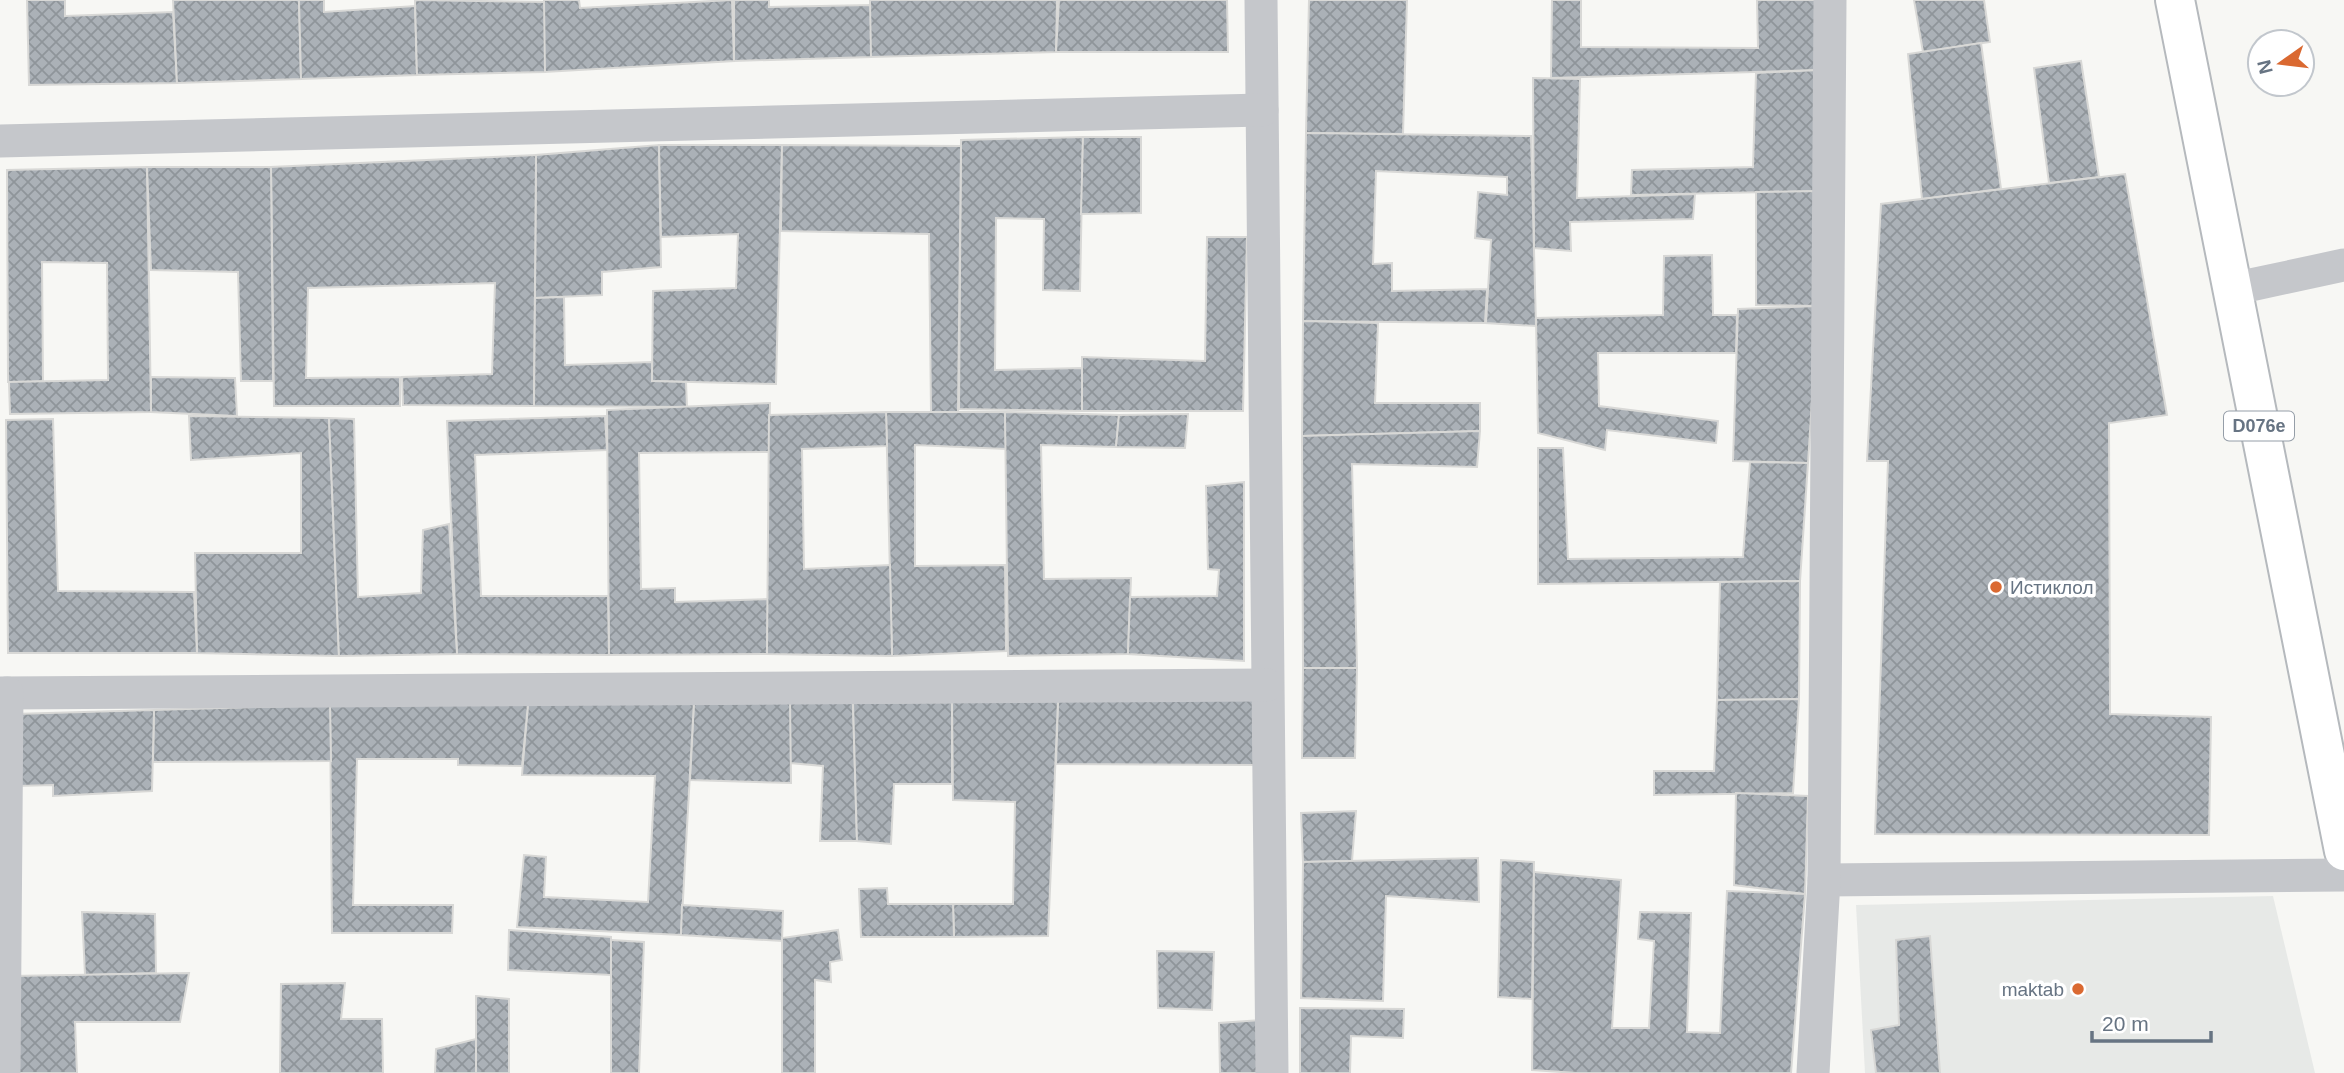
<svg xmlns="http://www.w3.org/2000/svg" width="2344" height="1073" font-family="Arial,sans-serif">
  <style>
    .built { fill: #e7e9e7 }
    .building { fill: url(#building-cross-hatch); stroke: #d8d8d6; stroke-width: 2 }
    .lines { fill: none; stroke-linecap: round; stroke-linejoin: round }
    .primary-casing { stroke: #b5b9bd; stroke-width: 42 }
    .street { stroke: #c5c7cb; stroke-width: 33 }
    .primary { stroke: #fff; stroke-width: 38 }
    .poi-dot { fill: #da6931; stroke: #fff; stroke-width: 2.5 }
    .labels { text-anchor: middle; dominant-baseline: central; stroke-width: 7; stroke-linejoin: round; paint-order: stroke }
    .shield { fill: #fff; stroke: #959ea8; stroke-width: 2 }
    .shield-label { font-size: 18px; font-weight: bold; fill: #677483 }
    .poi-label { font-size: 19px; fill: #677483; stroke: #fff; text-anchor: start }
  </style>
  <defs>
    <pattern id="building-cross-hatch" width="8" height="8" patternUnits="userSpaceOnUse" patternTransform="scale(1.75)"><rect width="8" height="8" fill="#abb1b7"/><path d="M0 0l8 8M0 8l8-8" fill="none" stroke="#8f959a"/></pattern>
  </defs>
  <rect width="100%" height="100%" fill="#f7f7f4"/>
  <polygon class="built" points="2273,896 2315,1073 1865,1073 1856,905"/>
  <g class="building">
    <polygon points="27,0 65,0 65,16 173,12 177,83 29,85"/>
    <polygon points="173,0 299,0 301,79 177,83"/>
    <polygon points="299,0 324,0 324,12 415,6 417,75 301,79"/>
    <polygon points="415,0 545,2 545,72 417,75"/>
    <polygon points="544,0 579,0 580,8 732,0 734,61 545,72"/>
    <polygon points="734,0 769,0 769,7 871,5 871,57 734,61"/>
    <polygon points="870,0 1057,0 1056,52 871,57"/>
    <polygon points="1059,0 1227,0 1228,52 1056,52"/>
    <polygon points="1309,0 1407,0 1403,134 1306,133"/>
    <polygon points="1552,0 1581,0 1581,47 1758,48 1757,0 1818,0 1819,70 1551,78"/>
    <polygon points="1914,0 1984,0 1990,42 1923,52"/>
    <polygon points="1981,43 2001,189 1922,199 1908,54"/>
    <polygon points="2081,61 2099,177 2049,183 2034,68"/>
    <polygon points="1819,70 1820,191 1631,195 1632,170 1753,167 1756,73"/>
    <polygon points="1533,78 1580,79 1577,198 1695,194 1693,219 1570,222 1571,251 1534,248"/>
    <polygon points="1306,133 1531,136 1536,326 1486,323 1491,240 1475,238 1478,192 1507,195 1507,177 1376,171 1373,264 1392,263 1392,291 1487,289 1485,323 1303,321"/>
    <polygon points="1083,137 1080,291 1043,290 1044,219 996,218 995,370 1082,368 1082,411 959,409 961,140"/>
    <polygon points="1083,137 1141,137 1141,213 1081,214"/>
    <polygon points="659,145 661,267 602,272 602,295 535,298 536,155"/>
    <polygon points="659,145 782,145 776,384 652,381 653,291 736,288 738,234 661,237"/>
    <polygon points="782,145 961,146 958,412 931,412 929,234 781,231"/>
    <polygon points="536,155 534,406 403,405 402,377 492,374 495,283 308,288 306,378 400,377 400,406 274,406 271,167"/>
    <polygon points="147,167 151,412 10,414 9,382 108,380 107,263 42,262 43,381 8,382 7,170"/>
    <polygon points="147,167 271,167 273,381 241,381 238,272 151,270"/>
    <polygon points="2125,174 2167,415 2109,423 2110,714 2211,717 2209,835 1875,834 1888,461 1867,461 1881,204"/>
    <polygon points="1820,191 1818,306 1756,305 1756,192"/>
    <polygon points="1207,237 1247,237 1243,411 1082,411 1082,357 1205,361"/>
    <polygon points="1712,255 1713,315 1737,315 1736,353 1598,353 1599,406 1718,421 1716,443 1607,430 1605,450 1538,433 1536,318 1663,315 1664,256"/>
    <polygon points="564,297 565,365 652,362 652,381 686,382 687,407 534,406 535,298"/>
    <polygon points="1818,306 1808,463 1733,461 1738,309"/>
    <polygon points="1303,321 1378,323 1375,403 1480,403 1480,431 1302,436"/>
    <polygon points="151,377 235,378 237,416 151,412"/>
    <polygon points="770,403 769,452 639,453 641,589 675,588 675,602 768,599 767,654 609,655 607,410"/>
    <polygon points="886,412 1005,412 1006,449 915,445 915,566 1005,565 1006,651 892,656"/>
    <polygon points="886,412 887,446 802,449 804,569 890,565 892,656 767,654 769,415"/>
    <polygon points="1005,412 1119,415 1116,447 1041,445 1044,579 1131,578 1128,654 1008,656"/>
    <polygon points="1188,414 1185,448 1116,447 1119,415"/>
    <polygon points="189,416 329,418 339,656 197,653 195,553 301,553 301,453 191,460"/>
    <polygon points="605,416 607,450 475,455 481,596 608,596 609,655 457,654 447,421"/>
    <polygon points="329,418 354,419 358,597 421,593 423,530 449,524 457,654 339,656"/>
    <polygon points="53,419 58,591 194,592 197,653 8,653 6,420"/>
    <polygon points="1480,431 1477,467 1352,464 1357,668 1303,668 1302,436"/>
    <polygon points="1538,448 1563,448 1568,559 1743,557 1750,462 1808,463 1800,581 1538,584"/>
    <polygon points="1244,482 1244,661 1128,654 1130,597 1217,596 1219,570 1208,569 1206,486"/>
    <polygon points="1800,581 1799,699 1717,700 1720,582"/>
    <polygon points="1303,668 1357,668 1355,758 1302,758"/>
    <polygon points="1253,699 1254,765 1056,764 1058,701"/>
    <polygon points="1799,699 1793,793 1654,795 1654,771 1714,771 1717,700"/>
    <polygon points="790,700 853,703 857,841 820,841 823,766 790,763"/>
    <polygon points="790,700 791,783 690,780 694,701"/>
    <polygon points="694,701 681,935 517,927 524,855 546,857 544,897 648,902 655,776 522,775 528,704"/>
    <polygon points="1058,701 1048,936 954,937 953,904 1013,904 1015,802 953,800 952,702"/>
    <polygon points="952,702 952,784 894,784 891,844 857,841 853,703"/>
    <polygon points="528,704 522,766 458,765 458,759 357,759 353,905 453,905 452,933 332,933 330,705"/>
    <polygon points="330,705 331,761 153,762 154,710"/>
    <polygon points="154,710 152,791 53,796 53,785 16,786 14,714"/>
    <polygon points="1736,793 1808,796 1805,894 1734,885"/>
    <polygon points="1356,811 1352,861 1303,862 1301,813"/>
    <polygon points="1478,858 1479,902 1386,896 1383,1001 1301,998 1303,862"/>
    <polygon points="1501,860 1534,862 1532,999 1498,997"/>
    <polygon points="1534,872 1621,880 1612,1028 1649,1028 1654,941 1638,939 1640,912 1691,913 1687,1032 1720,1033 1727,891 1805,894 1791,1073 1577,1073 1532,1070"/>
    <polygon points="887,888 888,904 953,904 954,937 861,937 859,889"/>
    <polygon points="682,905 783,911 782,941 681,935"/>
    <polygon points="82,912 155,914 156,973 85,975"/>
    <polygon points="509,930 611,937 611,975 508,970"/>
    <polygon points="838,930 842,960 830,962 831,982 815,980 815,1073 782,1073 782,938"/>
    <polygon points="1930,936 1940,1073 1876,1073 1871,1030 1899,1025 1896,940"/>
    <polygon points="611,940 644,942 639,1073 611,1073"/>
    <polygon points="1157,951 1214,952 1212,1010 1158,1008"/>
    <polygon points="189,973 180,1022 75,1022 77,1073 14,1073 11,976"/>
    <polygon points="345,983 341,1019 382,1019 383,1073 280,1073 281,984"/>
    <polygon points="476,996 509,999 509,1073 476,1073"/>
    <polygon points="1300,1008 1404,1009 1403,1038 1351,1036 1350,1073 1300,1073"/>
    <polygon points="1261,1020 1262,1073 1220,1073 1219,1023"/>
    <polygon points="476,1039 476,1073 435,1073 436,1049"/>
  </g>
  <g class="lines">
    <defs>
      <polyline id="primary" points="2175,0 2344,851"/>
    </defs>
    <use href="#primary" class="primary-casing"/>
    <g class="street">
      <polyline points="1261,0 1272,1073"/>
      <polyline points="0,141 1262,110"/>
      <polyline points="2232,289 2344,265"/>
      <polyline points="0,693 1267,685"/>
      <polyline points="1824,880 2344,875"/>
      <polyline points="4,1073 7,693"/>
      <polyline points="1813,1073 1824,880 1830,0"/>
    </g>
    <use href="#primary" class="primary"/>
  </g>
  <g class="poi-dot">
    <circle cx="1996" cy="587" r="7"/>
    <circle cx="2078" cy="989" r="7"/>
  </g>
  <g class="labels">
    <rect class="shield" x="2224" y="411.5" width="70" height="29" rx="5"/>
    <g class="shield-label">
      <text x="2259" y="426">D076e</text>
    </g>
    <g class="poi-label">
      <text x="2010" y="587">Истиклол</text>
      <text x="2064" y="989" text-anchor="end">maktab</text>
    </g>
  </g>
  <g transform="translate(2281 63) rotate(256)"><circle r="33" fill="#ffffff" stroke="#c2c7cd" stroke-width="2"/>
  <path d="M0-5L12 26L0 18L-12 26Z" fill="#da6931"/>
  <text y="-10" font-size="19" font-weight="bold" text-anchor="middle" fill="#677483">N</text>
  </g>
  <path d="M2092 1031v10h119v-10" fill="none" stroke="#677483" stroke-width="3.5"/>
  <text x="2102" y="1031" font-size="21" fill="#677483" stroke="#ffffff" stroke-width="5" paint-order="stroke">20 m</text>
</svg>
